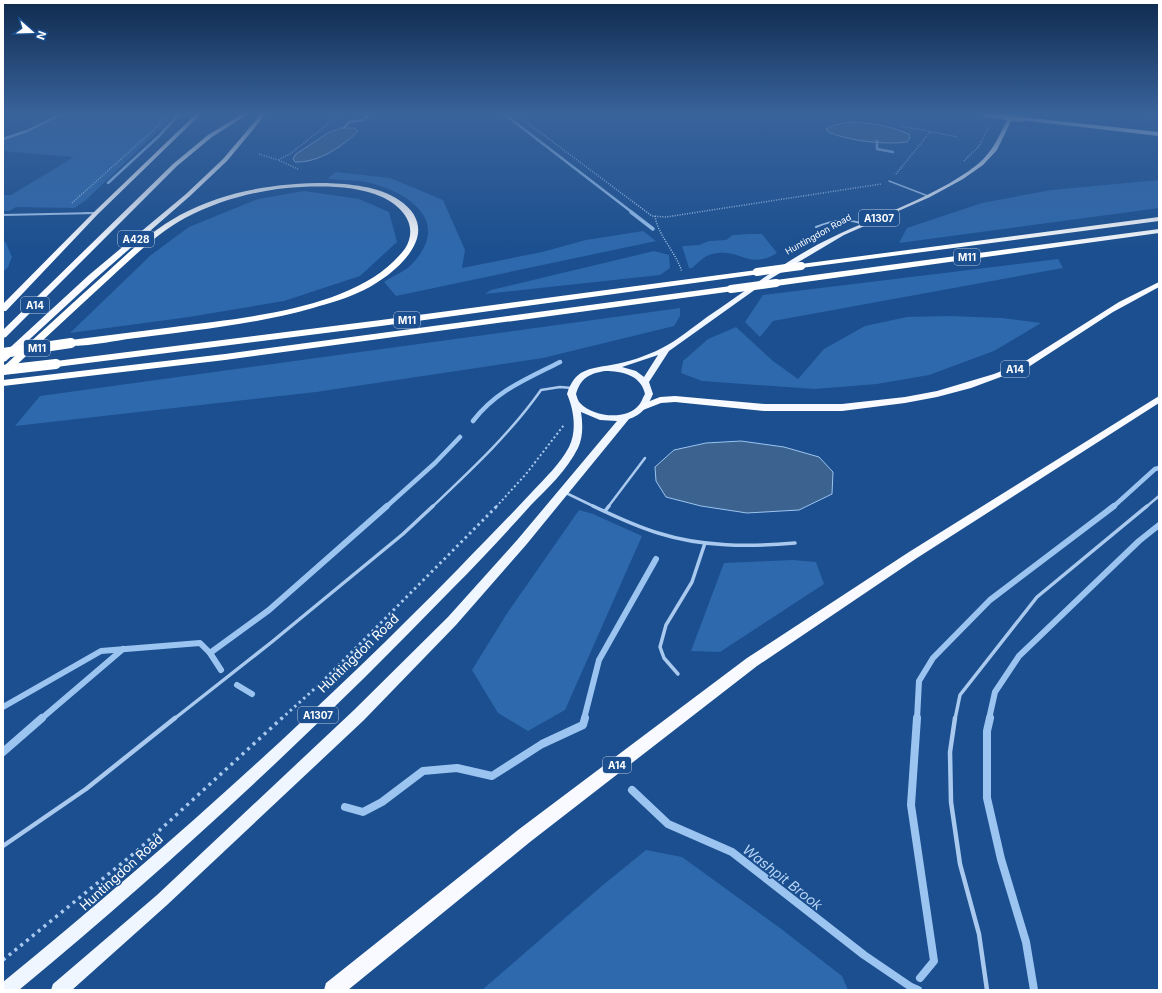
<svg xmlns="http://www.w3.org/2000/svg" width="1162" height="993" font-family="Inter,sans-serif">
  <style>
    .green { fill: #2e69ad }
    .water { fill: #3c6290; stroke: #9cc4f0 }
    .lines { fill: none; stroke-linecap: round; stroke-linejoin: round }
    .stream-far4 { stroke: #9cc4f0; stroke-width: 2.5 }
    .stream-far3 { stroke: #9cc4f0; stroke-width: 3.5 }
    .stream-far2 { stroke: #9cc4f0; stroke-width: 4.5 }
    .stream-far1 { stroke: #9cc4f0; stroke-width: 6 }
    .stream { stroke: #9cc4f0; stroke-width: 8 }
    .path-far3 { stroke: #a9c9ee; stroke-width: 1.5; stroke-dasharray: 1 1.5; stroke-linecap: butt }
    .path-far2 { stroke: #a9c9ee; stroke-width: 2; stroke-dasharray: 2 2.5; stroke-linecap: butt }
    .path-far1 { stroke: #a9c9ee; stroke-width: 3; stroke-dasharray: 2.5 3.5; stroke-linecap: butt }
    .path { stroke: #a9c9ee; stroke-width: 3.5; stroke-dasharray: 3 4.5; stroke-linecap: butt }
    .service-far4 { stroke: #a9c9ee; stroke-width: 1.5 }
    .service-far3 { stroke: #a9c9ee; stroke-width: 2 }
    .service-far2 { stroke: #a9c9ee; stroke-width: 2.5 }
    .service-far1 { stroke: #a9c9ee; stroke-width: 3.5 }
    .service { stroke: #a9c9ee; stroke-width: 4.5 }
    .primary { fill: #f0f6ff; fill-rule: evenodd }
    .trunk { fill: #f8faff; fill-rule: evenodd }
    .motorway { fill: #fff; fill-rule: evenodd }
    .trunk-bridge { stroke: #f8faff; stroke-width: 6 }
    .motorway-bridge-far1 { stroke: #fff; stroke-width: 8 }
    .motorway-bridge { stroke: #fff; stroke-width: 10 }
    .labels { text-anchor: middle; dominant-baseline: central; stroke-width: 3; stroke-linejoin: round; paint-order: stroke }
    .far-street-label { font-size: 9px; fill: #fff; stroke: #1b4f8f }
    .shield { fill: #1b4f8f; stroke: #bbcadd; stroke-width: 1 }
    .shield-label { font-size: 10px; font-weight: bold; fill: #fff }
    .near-street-label { font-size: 13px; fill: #fff; stroke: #1b4f8f }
    .near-water-label { font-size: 14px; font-style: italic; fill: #b5d3f5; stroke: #1b4f8f }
  </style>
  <rect width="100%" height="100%" fill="#1b4f8f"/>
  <g class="green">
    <polygon points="65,113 176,114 86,200 74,208 16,207 9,211 3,211 3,195 11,195 74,157 3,151 3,139 19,135"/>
    <path d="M336,172L390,178L443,200L465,250L462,268L542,252L586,240L643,231L656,241L396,296L384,282C392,276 406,271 412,264C451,222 412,194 370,183C356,180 341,180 327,179Z"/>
    <polygon points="1159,180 1159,208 899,243 907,228 982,203 1051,190"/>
    <polygon points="304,191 359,199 389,212 397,242 360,276 284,301 189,317 70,333 151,255 189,227 258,199"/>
    <path d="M750,234H762L777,253C748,271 740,247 712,254C705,255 697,264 692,268H689L682,246L699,245L709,241L726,240L733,235Z"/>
    <polygon points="3,240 6,243 12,257 8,267 3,272"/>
    <polygon points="654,251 669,255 670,268 660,275 485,294 491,290"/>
    <polygon points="1058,259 1063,268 773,321 760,337 745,322 763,295"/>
    <polygon points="680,308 680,316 674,326 543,358 316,392 15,426 40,396"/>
    <polygon points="950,316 1002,318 1041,323 994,351 929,375 877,384 814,389 702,381 681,373 683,361 708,339 736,327 773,361 798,379 824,349 865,326 907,317"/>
    <polygon points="579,510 593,514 642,536 565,710 528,731 498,713 472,670 506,615"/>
    <polygon points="793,560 816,562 824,584 720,652 691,651 724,563"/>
    <polygon points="646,850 682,857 689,862 780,928 842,976 848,990 482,990 603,885"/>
  </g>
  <g class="water">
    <path d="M851,122C872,123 890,126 909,134L910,138L907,142C885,145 849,141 828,132L826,129L834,125Z"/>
    <path d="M341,128H354L358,131C342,147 318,163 295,162L293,159L296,154L328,133Z"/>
    <polygon points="741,441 784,447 819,457 833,472 832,494 799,510 747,513 701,506 666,497 656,481 655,467 674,450 706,443"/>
  </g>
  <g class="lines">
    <g class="stream-far4">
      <polyline points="503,113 633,213"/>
      <polyline points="362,121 372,113"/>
      <polyline points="344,128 349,122 364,120"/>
      <polyline points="3,139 27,131 64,113"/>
      <polyline points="877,141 877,149 893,152"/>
      <polyline points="108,183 159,136 180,113"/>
    </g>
    <polyline class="stream-far3" points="631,212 653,229"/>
    <g class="stream-far2">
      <path d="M473,421C497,390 527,379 560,362"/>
      <polyline points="386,507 435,463 460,437"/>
      <polyline points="1113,507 1155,469 1159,468"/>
    </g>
    <g class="stream-far1">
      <polyline points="210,653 269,610 387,506"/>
      <polyline points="237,685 252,694"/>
      <polyline points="3,707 101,651 200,643 210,653 221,670"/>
      <polyline points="41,719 123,649"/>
      <polyline points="584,719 599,660 656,559"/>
      <polyline points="917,719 919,681 933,658 990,600 1114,506"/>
      <polyline points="989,719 995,692 1019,656 1139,541 1159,525"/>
    </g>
    <g class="stream">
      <polyline points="917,718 911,805 934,961 920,978"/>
      <polyline points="990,718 987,731 987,798 1001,859 1026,942 1034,990"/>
      <polyline points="3,752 42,718"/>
      <polyline points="632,790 668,824 732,852 864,955 911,987 918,990"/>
      <polyline points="345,807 363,812 382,802 423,771 457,768 492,776 542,744 583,725 585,718"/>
    </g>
    <g class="path-far3">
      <polyline points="514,113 652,216 666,217 881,184"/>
      <polyline points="901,126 958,137"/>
      <polyline points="259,154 278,160"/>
      <polyline points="964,161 979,146 990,125"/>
      <polyline points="298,169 278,160 290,154 342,113"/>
      <polyline points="896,174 930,132"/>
      <polyline points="72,203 160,124 162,118 153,116 156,113"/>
      <path d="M655,216C658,236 676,252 682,272"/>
    </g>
    <polyline class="path-far2" points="496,507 526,474 564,425"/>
    <polyline class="path-far1" points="281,719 321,683 497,506"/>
    <polyline class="path" points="3,960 138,850 282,718"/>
    <g class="service-far4">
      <polyline points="889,181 928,196"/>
      <polyline points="84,213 96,213"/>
    </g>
    <g class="service-far3">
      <polyline points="3,215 96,213"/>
      <path d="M816,227C833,220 846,218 864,224"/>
    </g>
    <g class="service-far2">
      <polyline points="564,492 595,507"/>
      <path d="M432,507C471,470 510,434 541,390L560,387L572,388"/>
      <polyline points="608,507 645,458"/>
      <polyline points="1146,507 1159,496"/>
    </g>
    <g class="service-far1">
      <path d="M593,506C614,516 635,526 658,533C702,547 749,547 795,543"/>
      <polyline points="605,511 609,506"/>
      <polyline points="678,674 664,658 660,647 666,625 692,582 705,543"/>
      <polyline points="174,719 273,641 403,534 433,506"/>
      <polyline points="955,719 960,695 1037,597 1147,506"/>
    </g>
    <g class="service">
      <polyline points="955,718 950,752 951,802 960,864 979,934 987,990"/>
      <polyline points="3,846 86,789 175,718"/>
    </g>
    <path class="primary" d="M1011,113H1015L997,150L983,165L963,179L930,197L844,235L770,279L669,351L649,382L653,394C648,406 642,415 629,419L526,545L456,625L364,720L167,905L72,990H51L53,984L157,895L354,710L448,617L518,539L617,421L600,420L581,412C583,425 583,437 578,448C567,470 548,488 531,505C505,534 479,562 452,589C315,731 171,864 19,990H3V982C162,852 315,715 459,568C483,543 508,518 532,492C545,478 560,464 569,447C577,431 574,410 567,394C575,369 588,369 611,365C628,362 647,356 662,348C678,340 693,327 707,317C741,294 773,270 808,250C862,219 930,202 978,164C994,151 1001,131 1011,113ZM658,355L644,377L636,371L622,367ZM605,371C622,371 641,375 645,394C643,397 641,403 639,405C626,421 593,417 580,403C578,401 577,397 576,394C581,378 588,374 605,371Z"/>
    <g class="trunk">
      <polygon points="197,113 202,113 98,214 6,311 3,311 3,304 94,212"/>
      <polygon points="244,113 250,113 212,137 177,166 6,337 3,338 3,330 173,164 208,135"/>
      <polygon points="262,113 267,113 227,161 190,196 95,279 6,361 3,362 3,354 89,275 186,194 223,159"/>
      <polygon points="1150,113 1159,113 1159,116 1150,114"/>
      <polygon points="1022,117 1159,132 1159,136 1020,120 1019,119"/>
      <polygon points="1159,282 1159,287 1113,312 1030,366 971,388 937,397 905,403 842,411 765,411 675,402 661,403 643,410 638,407 640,405 660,397 675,396 765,404 842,404 905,397 937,391 994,374 1024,362 1119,302"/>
      <polygon points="1159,396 1159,403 917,558 757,666 530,842 348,990 324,990 326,983 518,830 747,658 909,552"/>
    </g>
    <g class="motorway">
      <path d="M326,183C350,184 378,186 399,200C446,232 396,274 364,290C348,298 330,303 313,308C253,325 189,331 128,339C115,341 78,348 68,345L66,343L68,341L71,340C105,336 140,331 174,327C241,318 344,310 394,261C400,255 407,248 409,240C415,220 399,205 382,197C357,186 328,186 301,187C261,189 221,199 185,218C156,234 132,258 108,280C74,311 40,343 7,374L3,375V367C37,336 70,305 104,275C128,253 151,231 180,215C225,191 275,183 326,183Z"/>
      <polygon points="1159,217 1159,221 801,268 797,266 801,264"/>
      <polygon points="1159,229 1159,233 776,286 772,283 776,280"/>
      <polygon points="757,270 761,272 760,274 381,326 56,367 51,364 56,361 381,320"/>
      <polygon points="731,286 734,287 735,289 734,291 225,360 3,386 3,380 225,354"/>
    </g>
    <polyline class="trunk-bridge" points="986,114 1022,119"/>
    <g class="motorway-bridge-far1">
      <polyline points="757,272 801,266"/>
      <polyline points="731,289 776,283"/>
    </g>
    <g class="motorway-bridge">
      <polyline points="3,353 71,343"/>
      <polyline points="3,370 56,364"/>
    </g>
  </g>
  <linearGradient id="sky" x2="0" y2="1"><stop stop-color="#0f2b4f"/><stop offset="0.45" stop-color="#39639b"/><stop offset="1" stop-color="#39639b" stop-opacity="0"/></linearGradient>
  <rect width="1162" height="252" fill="url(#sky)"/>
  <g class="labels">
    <g class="far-street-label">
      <text transform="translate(818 234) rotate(-29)">Huntingdon Road</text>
    </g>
    <g class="shield">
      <rect x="859" y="210" width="40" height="16" rx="3"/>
      <rect x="118" y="231" width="36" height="16" rx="3"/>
      <rect x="954" y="249" width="26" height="16" rx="3"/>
      <rect x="21" y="297" width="28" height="16" rx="3"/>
      <rect x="394" y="312" width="26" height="16" rx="3"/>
      <rect x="24" y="340" width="26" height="16" rx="3"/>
      <rect x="1001" y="361" width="28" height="16" rx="3"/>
      <rect x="298" y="707" width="40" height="16" rx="3"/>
      <rect x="603" y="757" width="28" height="16" rx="3"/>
    </g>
    <g class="shield-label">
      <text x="879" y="218">A1307</text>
      <text x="136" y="239">A428</text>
      <text x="967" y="257">M11</text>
      <text x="35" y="305">A14</text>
      <text x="407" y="320">M11</text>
      <text x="37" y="348">M11</text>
      <text x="1015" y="369">A14</text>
      <text x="318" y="715">A1307</text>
      <text x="617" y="765">A14</text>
    </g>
    <g class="near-street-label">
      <text transform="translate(358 653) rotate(-44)">Huntingdon Road</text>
      <text transform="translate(121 872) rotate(-42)">Huntingdon Road</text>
    </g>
    <g class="near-water-label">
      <text transform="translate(783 877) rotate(38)">Washpit Brook</text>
    </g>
  </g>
  <rect width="1162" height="993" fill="none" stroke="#ffffff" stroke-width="8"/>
  <g transform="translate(32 32) rotate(110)" stroke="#1b4f8f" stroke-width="3" paint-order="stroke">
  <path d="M0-3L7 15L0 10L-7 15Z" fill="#ffffff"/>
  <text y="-6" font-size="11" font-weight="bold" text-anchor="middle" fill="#ffffff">N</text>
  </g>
</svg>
